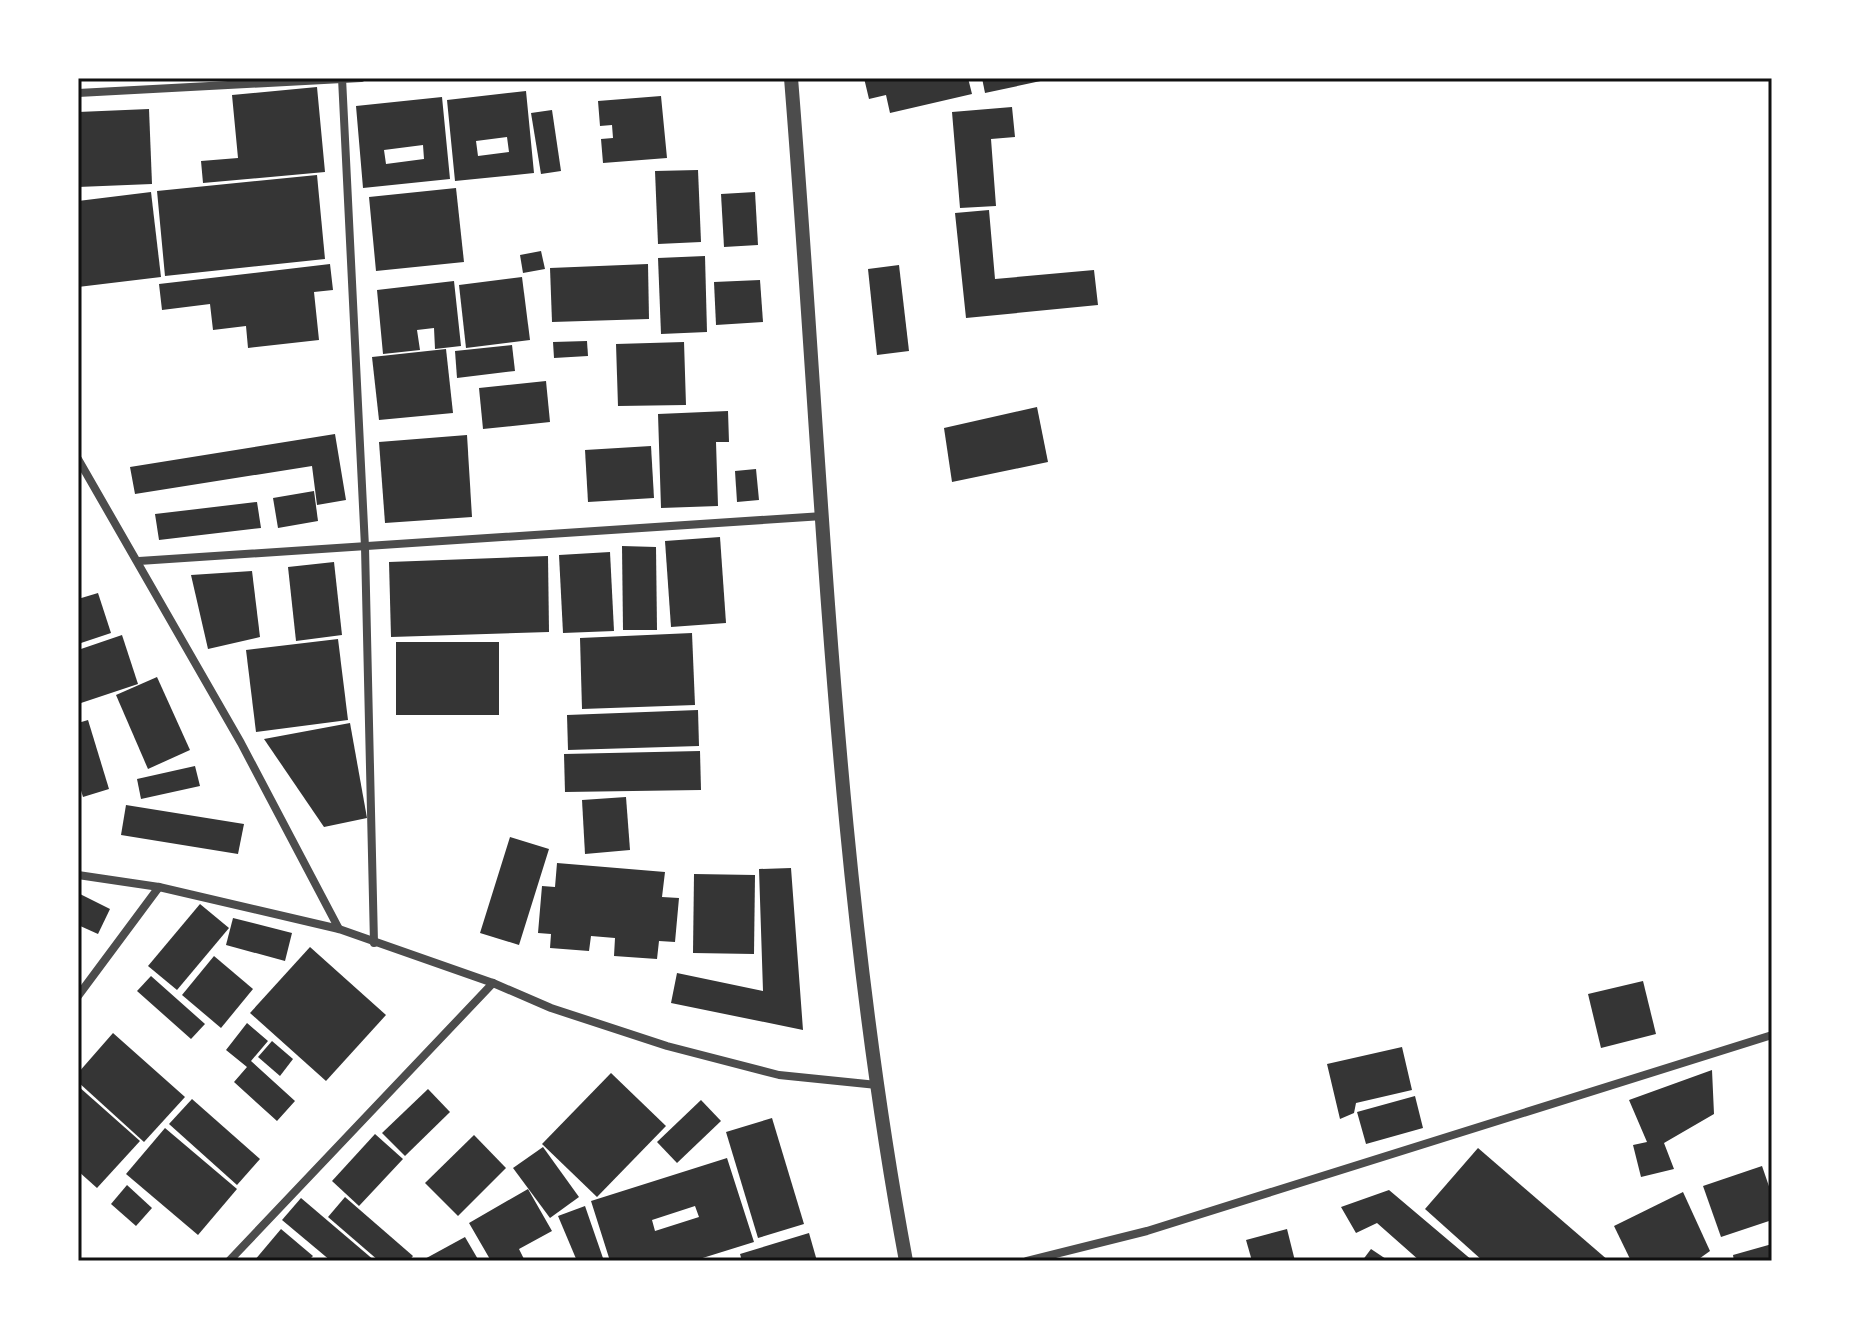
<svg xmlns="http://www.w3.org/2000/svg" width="1850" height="1339" font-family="Raleway,sans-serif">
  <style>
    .building { fill: #353535; fill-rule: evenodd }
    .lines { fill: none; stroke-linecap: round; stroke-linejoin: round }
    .minor { stroke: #4c4c4c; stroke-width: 8 }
    .tertiary { stroke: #4c4c4c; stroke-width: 14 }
    .neatline { fill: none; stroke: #111; stroke-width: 3 }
  </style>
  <rect width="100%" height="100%" fill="#fff"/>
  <g class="building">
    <polygon points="864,78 968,78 972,94 890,113 886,95 869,99"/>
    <polygon points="982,78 1050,78 1050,79 985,93"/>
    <polygon points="317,87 325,172 203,183 201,161 238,158 232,95"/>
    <path d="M526,91L534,173L455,181L447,100ZM507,137L509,152L478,156L476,141Z"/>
    <polygon points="661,96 667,158 603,163 601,139 613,138 612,125 600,126 598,101"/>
    <path d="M442,97L450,179L363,188L356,106ZM423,145L424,159L386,164L384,150Z"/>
    <polygon points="1012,107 1015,137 991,139 996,206 960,208 952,112"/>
    <polygon points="149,109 152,184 78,187 78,112"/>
    <polygon points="552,110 561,171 541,174 531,113"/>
    <polygon points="698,170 701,242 658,244 655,171"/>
    <polygon points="317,175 325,259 165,276 157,191"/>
    <polygon points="456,188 464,262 376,271 369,197"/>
    <polygon points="151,192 161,277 78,287 78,201"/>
    <polygon points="755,192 758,245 724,247 721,194"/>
    <polygon points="989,210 995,279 1094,270 1098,305 966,318 955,213"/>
    <polygon points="541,251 545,269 523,273 520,255"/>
    <polygon points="705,256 707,332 661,334 658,258"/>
    <polygon points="330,264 333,290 314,292 319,340 248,348 246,326 213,330 210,304 162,310 159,284"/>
    <polygon points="648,264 649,319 552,322 550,268"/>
    <polygon points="899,265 909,351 877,355 868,269"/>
    <polygon points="522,277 530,340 466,348 459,285"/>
    <polygon points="760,280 763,322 716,325 714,282"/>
    <polygon points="454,281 461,346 435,349 434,328 417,330 420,350 383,354 377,290"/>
    <polygon points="587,341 588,356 554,358 553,342"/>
    <polygon points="684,342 686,405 618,406 616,344"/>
    <polygon points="512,345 515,371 457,378 455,351"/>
    <polygon points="446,349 453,413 379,420 372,357"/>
    <polygon points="546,381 550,422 483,429 479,388"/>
    <polygon points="1037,407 1048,462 952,482 944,428"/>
    <polygon points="728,411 729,442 716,442 718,506 661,508 658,414"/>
    <polygon points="335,434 346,500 317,505 312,466 135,494 130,467"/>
    <polygon points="467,435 472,517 385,523 379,442"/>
    <polygon points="651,446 654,498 588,502 585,450"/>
    <polygon points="756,469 759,500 737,502 735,471"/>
    <polygon points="314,491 318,521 278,528 273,498"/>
    <polygon points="257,502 261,528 159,540 155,514"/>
    <polygon points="720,537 726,623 671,627 665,541"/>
    <polygon points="622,546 656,547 657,630 623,630"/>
    <polygon points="610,552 614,631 563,633 559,555"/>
    <polygon points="548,556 549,632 391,637 389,562"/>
    <polygon points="334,562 342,635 296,641 288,567"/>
    <polygon points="252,571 260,637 208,649 191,575"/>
    <polygon points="98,593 111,633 78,644 78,599"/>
    <polygon points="692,633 695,705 582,709 580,638"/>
    <polygon points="122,635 138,684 78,704 78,650"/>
    <polygon points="338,639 348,720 256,732 246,650"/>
    <rect x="396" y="642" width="103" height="73"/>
    <polygon points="157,677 190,750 148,769 116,695"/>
    <polygon points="698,710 699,746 568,750 567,715"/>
    <polygon points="88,720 109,789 83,797 78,781 78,723"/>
    <polygon points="350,723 367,818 324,827 264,739"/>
    <polygon points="700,751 701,790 565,792 564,754"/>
    <polygon points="195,766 200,786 141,799 137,779"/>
    <polygon points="626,797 630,850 585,854 582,800"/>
    <polygon points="126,805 244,824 238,854 121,835"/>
    <polygon points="510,837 549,849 519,945 480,933"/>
    <polygon points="557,863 665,872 662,897 679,898 675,942 659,941 657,959 614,956 615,938 591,936 589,951 550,948 551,934 538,933 542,886 555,887"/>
    <polygon points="791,868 803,1030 671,1003 677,973 763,991 759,869"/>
    <polygon points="694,874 755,875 754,954 693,953"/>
    <polygon points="78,893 110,909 98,934 78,925"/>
    <polygon points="200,904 229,928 177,990 148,966"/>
    <polygon points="233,918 292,933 285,961 226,945"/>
    <polygon points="310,947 386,1015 326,1081 250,1013"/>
    <polygon points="214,956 253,989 221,1028 182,995"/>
    <polygon points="151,976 205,1024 191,1039 137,991"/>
    <polygon points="1643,981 1656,1034 1601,1048 1588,994"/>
    <polygon points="247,1023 268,1041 251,1061 295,1101 277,1121 234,1082 247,1067 226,1050"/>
    <polygon points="113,1033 185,1097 144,1142 78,1082 78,1073"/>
    <polygon points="272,1041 293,1059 280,1076 258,1057"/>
    <polygon points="1402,1047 1412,1090 1356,1103 1354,1113 1340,1119 1327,1064"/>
    <polygon points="1712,1070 1714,1114 1664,1143 1674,1169 1641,1177 1633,1145 1647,1142 1629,1100"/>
    <polygon points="611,1073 666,1126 597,1197 542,1144"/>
    <polygon points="78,1086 140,1141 97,1188 78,1171"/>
    <polygon points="428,1089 450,1112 405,1156 382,1133"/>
    <polygon points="1415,1096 1423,1128 1366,1144 1357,1112"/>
    <polygon points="192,1099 260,1159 237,1185 169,1124"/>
    <polygon points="701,1100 721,1121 677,1163 657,1142"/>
    <polygon points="772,1118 804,1224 758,1238 726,1132"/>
    <polygon points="165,1128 237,1189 198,1235 126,1174"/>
    <polygon points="375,1134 403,1159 359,1206 332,1181"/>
    <polygon points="474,1135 506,1168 458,1216 425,1183"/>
    <polygon points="543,1147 579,1197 550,1218 513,1168"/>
    <polygon points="1478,1148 1609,1261 1483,1261 1425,1209"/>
    <path d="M727,1158L754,1242L693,1261H610L591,1201ZM695,1206L699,1217L655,1231L652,1220Z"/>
    <polygon points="1762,1166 1772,1195 1772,1220 1721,1237 1703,1186"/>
    <polygon points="127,1185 152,1208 136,1226 111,1204"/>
    <polygon points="528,1189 552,1231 519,1249 525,1261 491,1261 469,1223"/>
    <polygon points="1389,1190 1473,1261 1420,1261 1377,1223 1356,1233 1341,1207"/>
    <polygon points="1683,1192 1710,1251 1696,1261 1631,1261 1614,1226"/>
    <polygon points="345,1197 413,1256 409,1261 379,1261 328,1217"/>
    <polygon points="301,1198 375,1261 331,1261 282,1220"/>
    <polygon points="585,1206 604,1261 577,1261 558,1216"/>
    <polygon points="281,1229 313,1256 308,1261 254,1261"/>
    <polygon points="1287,1229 1295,1261 1252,1261 1246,1240"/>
    <polygon points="809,1233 817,1261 742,1261 740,1254"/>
    <polygon points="465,1237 479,1261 421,1261"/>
    <polygon points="1772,1244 1772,1261 1734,1261 1733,1255"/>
    <polygon points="1371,1249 1389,1261 1362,1261"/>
  </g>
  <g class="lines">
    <g class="minor">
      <polyline points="342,78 365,547 374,943"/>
      <polyline points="78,93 361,78"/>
      <polyline points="78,459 241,743 339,929"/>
      <polyline points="139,561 823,516"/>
      <polyline points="78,875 159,887 339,929 493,983 551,1008 667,1046 779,1075 877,1085"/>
      <polyline points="78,996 159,887"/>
      <polyline points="229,1261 493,983"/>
      <polyline points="1027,1261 1147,1231 1772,1035"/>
    </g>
    <path class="tertiary" d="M791,78C823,473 833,871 906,1261"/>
  </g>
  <rect width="1850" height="1339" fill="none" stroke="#ffffff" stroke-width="160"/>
  <rect x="80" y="80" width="1690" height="1179" class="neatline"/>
</svg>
